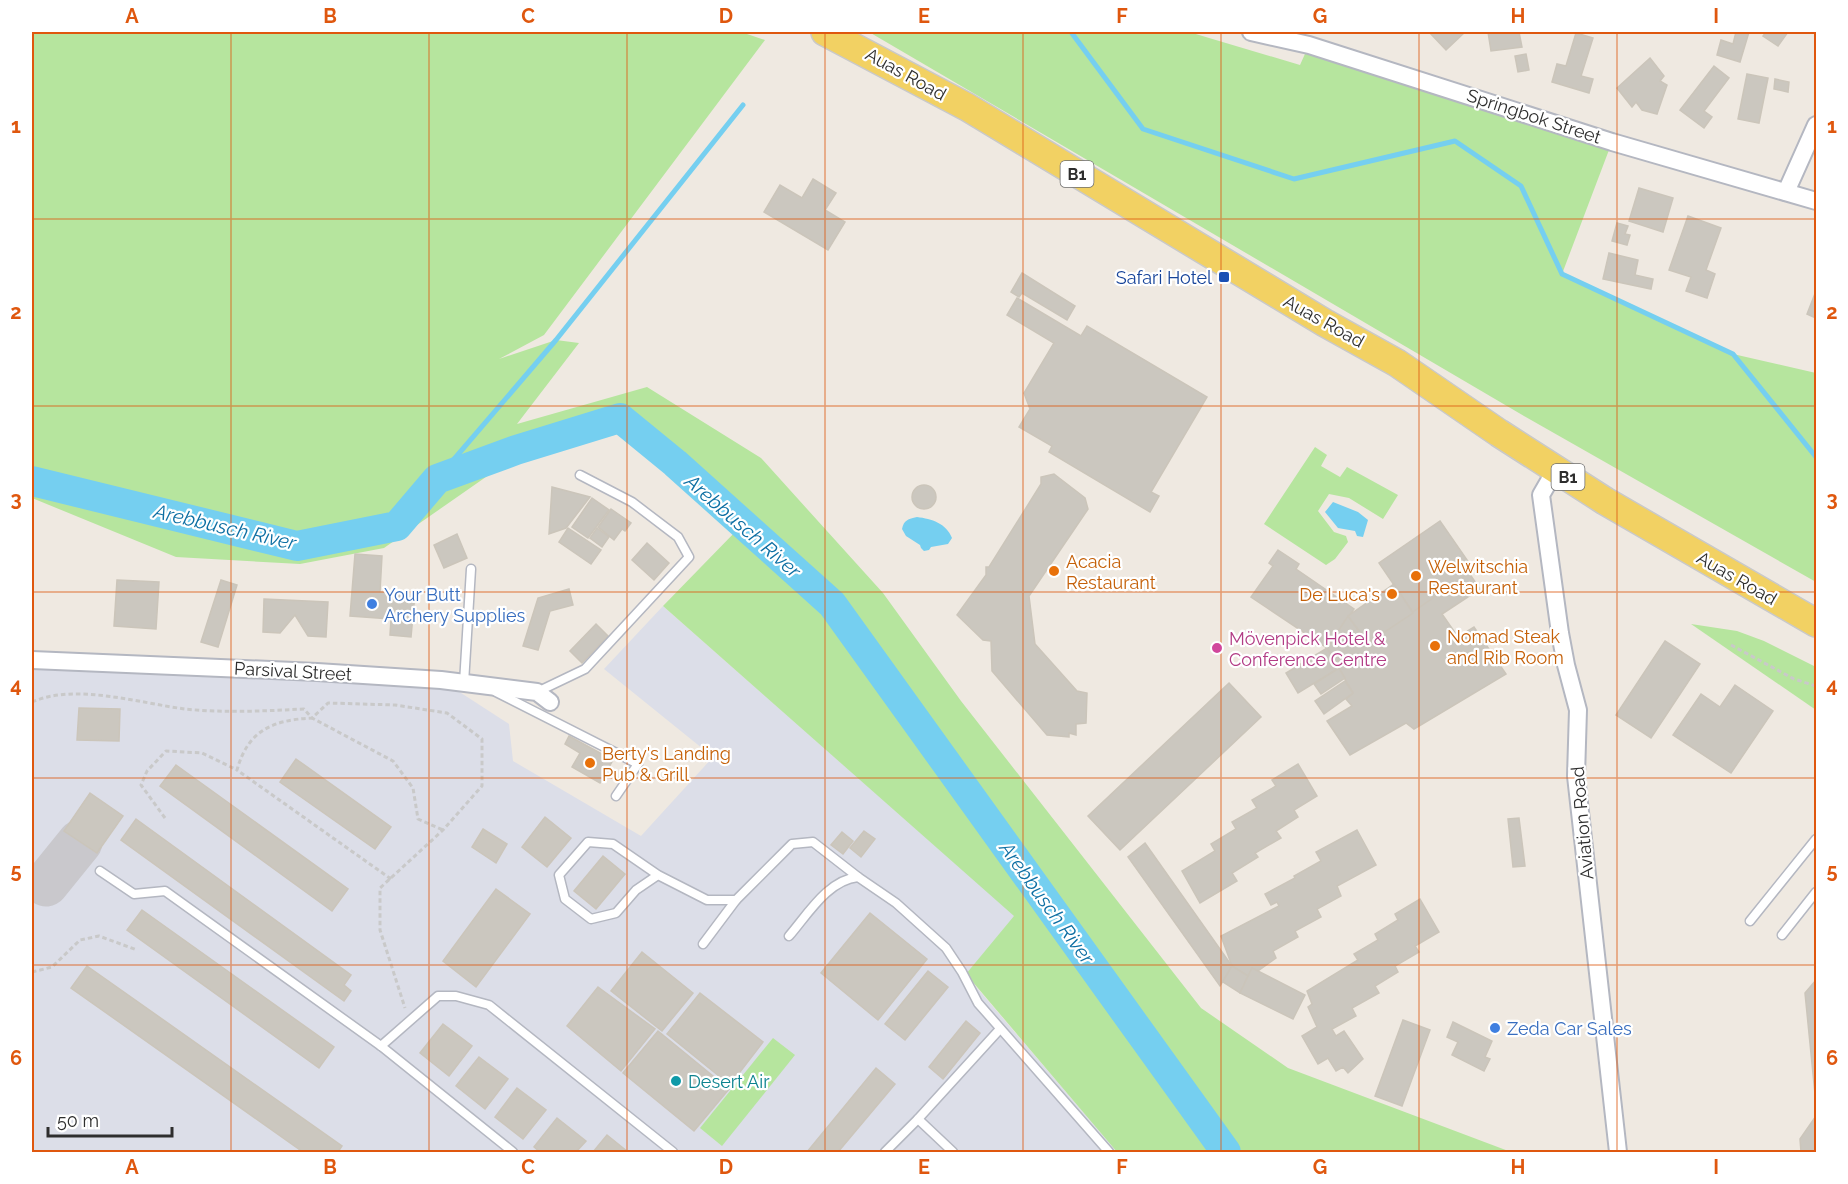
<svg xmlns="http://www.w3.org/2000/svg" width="1848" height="1184" font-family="Raleway,sans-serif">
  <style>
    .airport { fill: #dcdee8 }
    .green { fill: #b6e59e }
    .water { fill: #75cff0 }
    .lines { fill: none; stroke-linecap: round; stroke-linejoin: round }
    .stream { stroke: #75cff0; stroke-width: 5 }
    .river { stroke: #75cff0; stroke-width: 30 }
    .taxiway { stroke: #c9c8cc; stroke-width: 45 }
    .building { fill: #cbc7bf; stroke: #cbc5ba; stroke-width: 1.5 }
    .lane-casing { stroke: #b4b7c1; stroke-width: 11 }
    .street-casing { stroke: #b4b7c1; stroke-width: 20 }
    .primary-casing { stroke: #c9c9c9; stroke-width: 30 }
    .path { stroke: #c9c9c9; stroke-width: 3; stroke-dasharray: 4.5 3; stroke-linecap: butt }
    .lane { stroke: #fff; stroke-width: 8 }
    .street { stroke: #fff; stroke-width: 16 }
    .primary { stroke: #f2d163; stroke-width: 27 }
    .grid { fill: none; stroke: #df570e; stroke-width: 1.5; stroke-opacity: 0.55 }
    .transit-dot { fill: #1a4fb4; stroke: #fff; stroke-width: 2 }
    .food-dot { fill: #e8710a; stroke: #fff; stroke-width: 2 }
    .shop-dot { fill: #3f7fe0; stroke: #fff; stroke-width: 2 }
    .hotel-dot { fill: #d1479c; stroke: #fff; stroke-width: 2 }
    .culture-dot { fill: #0f9aa8; stroke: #fff; stroke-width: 2 }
    .labels { text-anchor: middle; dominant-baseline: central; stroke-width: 4.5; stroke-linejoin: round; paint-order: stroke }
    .shield { fill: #fff; stroke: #6d6d6d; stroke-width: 1.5 }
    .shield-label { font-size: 16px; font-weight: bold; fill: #2e2e2e }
    .street-label { font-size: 18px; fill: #2e2e2e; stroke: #fff }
    .transit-label { font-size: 18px; fill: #164399; stroke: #fff; text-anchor: end }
    .food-label { font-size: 18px; fill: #c56008; stroke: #fff; text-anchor: start }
    .shop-label { font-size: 18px; fill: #366cbe; stroke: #fff; text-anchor: start }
    .hotel-label { font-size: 18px; fill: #b23c85; stroke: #fff; text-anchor: start }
    .culture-label { font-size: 18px; fill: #0d838f; stroke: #fff; text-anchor: start }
    .water-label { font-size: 20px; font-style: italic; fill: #0d6fa3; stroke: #fff }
    .neatline { fill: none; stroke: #df570e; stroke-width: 2 }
    .grid-label { font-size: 20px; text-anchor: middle; font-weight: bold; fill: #df570e }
  </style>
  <rect width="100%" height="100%" fill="#efe9e1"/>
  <polygon class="airport" points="663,606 1015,916 966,975 1117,1152 32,1152 32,660 441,680 509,724 513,761 641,836 713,757 604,669"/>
  <g class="green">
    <polygon points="32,32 741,32 765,40 544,335 499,359 556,340 579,343 517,424 647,387 761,458 883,593 961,701 1201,1008 1288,1068 1511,1152 1117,1152 966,974 1014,916 663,606 737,530 622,425 556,442 506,463 384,548 300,564 176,557 32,498"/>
    <polygon points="869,32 1189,32 1300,65 1309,45 1612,142 1562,274 1733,354 1816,373 1816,582 1524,416"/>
    <polygon points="1315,447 1327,455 1321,466 1340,477 1347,467 1398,495 1383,519 1349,498 1329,494 1318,511 1334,532 1346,536 1348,542 1335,559 1326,565 1264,524"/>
    <polygon points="1691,624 1737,631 1764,641 1816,667 1816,710"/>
    <polygon points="773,1038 795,1055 722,1146 700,1128"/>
  </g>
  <g class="water">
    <polygon points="1333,502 1358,512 1368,520 1363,537 1357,536 1355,531 1338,528 1325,512"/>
    <path d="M917,517C932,519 946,523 952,538L948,544L931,547L929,550L924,551L921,548L920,545L906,536L902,529C904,520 908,519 917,517Z"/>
  </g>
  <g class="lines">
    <g class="stream">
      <polyline points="1071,32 1143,129 1294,179 1455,141 1521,186 1562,274 1733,354 1816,457"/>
      <polyline points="437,479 556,340 743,105"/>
    </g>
    <polyline class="river" points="32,481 297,546 397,526 437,479 516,450 620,418 675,463 832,604 1226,1152"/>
    <polyline class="taxiway" points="46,884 80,842"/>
  </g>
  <g class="building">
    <polygon points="1431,32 1465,32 1446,50 1430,33"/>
    <polygon points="1488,32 1519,32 1522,47 1491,51"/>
    <polygon points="1736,32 1749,32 1740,62 1717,55 1721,40 1733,44"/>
    <polygon points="1766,32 1788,32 1778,46 1763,36"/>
    <polygon points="1576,33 1593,38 1581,76 1593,79 1589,93 1552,82 1557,64 1566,66"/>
    <polygon points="1526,54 1529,70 1518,72 1515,56"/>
    <polygon points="1650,58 1664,76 1660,81 1667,85 1657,114 1642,110 1636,102 1632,107 1617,88"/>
    <polygon points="1714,66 1729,78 1704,111 1712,117 1704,128 1680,110"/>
    <polygon points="1747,74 1768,78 1759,123 1738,119"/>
    <polygon points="1775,79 1789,82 1788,92 1774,89"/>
    <polygon points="813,179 836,193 825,210 845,222 828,250 764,212 780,185 802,198"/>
    <polygon points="1639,188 1673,198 1663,232 1629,221"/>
    <polygon points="1688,216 1721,228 1706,270 1715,274 1707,298 1686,291 1691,277 1669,270"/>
    <polygon points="1617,223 1628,226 1625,234 1630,235 1627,245 1612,241"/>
    <polygon points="1609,253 1638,260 1635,275 1653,279 1651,289 1603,279"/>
    <polygon points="1022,273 1075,306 1067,320 1022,293 1019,297 1011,292"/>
    <polygon points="1816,291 1816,318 1807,314"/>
    <polygon points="1017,298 1081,336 1087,326 1207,397 1151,492 1159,496 1150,512 1049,452 1052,446 1019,427 1030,409 1024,393 1054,343 1007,315"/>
    <polygon points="1054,474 1085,498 1088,509 1029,596 1035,644 1077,691 1087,693 1086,723 1076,724 1076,735 1069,733 1069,737 1047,735 992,671 991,641 983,640 957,615 986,575 986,567 989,567 1041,484 1041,477"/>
    <circle cx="924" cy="497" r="12"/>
    <polygon points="552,487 590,497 566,528 549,534"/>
    <polygon points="592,498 609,510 588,538 572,527"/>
    <polygon points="611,509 631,523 625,531 622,529 614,540 598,527"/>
    <polygon points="1440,521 1474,570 1413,613 1379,563"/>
    <polygon points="568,528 601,550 591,564 559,542"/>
    <polygon points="597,528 609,537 602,547 590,538"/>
    <polygon points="457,534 467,558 444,568 434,545"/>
    <polygon points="647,543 669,563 654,580 632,560"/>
    <polygon points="1278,550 1299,564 1296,569 1354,609 1327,648 1251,597 1273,566 1269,563"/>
    <polygon points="355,554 382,556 380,592 415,594 411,637 390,635 391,619 350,616"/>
    <polygon points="1469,573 1480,589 1442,614 1458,637 1474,627 1506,674 1414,729 1406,723 1350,755 1327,721 1352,706 1346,699 1353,693 1327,648 1348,616 1368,643"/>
    <polygon points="117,580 159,582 156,629 114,626"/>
    <polygon points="221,580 237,585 218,647 201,642"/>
    <polygon points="1394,584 1413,613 1368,643 1348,616"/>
    <polygon points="569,589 573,605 550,611 538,650 523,646 538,598"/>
    <polygon points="264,599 328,602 326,637 308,636 295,615 280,633 263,632"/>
    <polygon points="596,624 608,636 582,663 570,651"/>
    <polygon points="1665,641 1700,664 1651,738 1616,715"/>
    <polygon points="1327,648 1339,668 1298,693 1286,673"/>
    <polygon points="1339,668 1345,678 1321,694 1314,684"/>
    <polygon points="1345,681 1353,693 1324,714 1315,701"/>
    <polygon points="1229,683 1261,717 1120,850 1088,816"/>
    <polygon points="1735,685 1773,711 1731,773 1673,735 1701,694 1720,707"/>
    <polygon points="79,708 120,709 119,741 77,740"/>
    <polygon points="569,736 613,760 600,783 572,767 580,753 565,744"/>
    <polygon points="296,759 391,827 375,849 280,782"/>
    <polygon points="1298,764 1317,796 1294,810 1298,817 1276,831 1281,838 1255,853 1258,857 1232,873 1237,881 1200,903 1182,871 1215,851 1211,844 1236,829 1232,822 1257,808 1252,800 1276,786 1272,780"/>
    <polygon points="176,765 348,889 332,911 160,786"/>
    <polygon points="90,793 123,816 97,853 64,831"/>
    <polygon points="545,817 571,838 547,867 522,847"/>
    <polygon points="1519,818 1525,866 1513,867 1508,819"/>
    <polygon points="136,819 351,975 344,985 351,991 344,1001 121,840"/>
    <polygon points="483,829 507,844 496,863 472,847"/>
    <polygon points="1357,830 1376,865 1337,886 1341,896 1317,909 1321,917 1295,931 1298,937 1273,951 1276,958 1258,971 1252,968 1248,976 1232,966 1221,936 1279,906 1277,902 1271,905 1265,894 1295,878 1294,876 1321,861 1316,852"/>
    <polygon points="864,831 875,839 861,857 850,848"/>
    <polygon points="842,832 853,841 843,854 831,845"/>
    <polygon points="1145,843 1232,966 1220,986 1128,857"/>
    <polygon points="603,856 625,874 596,909 574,891"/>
    <polygon points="496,889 530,914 476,987 443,961"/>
    <polygon points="1420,899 1439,932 1415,946 1419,952 1395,966 1398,972 1375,986 1379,993 1352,1008 1356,1016 1332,1029 1336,1036 1344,1031 1363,1059 1348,1073 1343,1067 1336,1071 1328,1058 1318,1064 1302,1036 1317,1027 1308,1007 1312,1004 1307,991 1358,960 1354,954 1378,940 1375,934 1398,920 1395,914"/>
    <polygon points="142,910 334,1047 319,1068 127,930"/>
    <polygon points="870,913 927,959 878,1020 821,973"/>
    <polygon points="642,952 693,993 662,1031 611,991"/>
    <polygon points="87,966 342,1146 338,1152 303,1152 71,988"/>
    <polygon points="1232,966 1248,976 1240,993 1223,982"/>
    <polygon points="1252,968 1305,995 1293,1019 1240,993"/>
    <polygon points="928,971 948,987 905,1040 885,1024"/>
    <polygon points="1816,980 1816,1104 1805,993"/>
    <polygon points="598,987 655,1029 621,1071 567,1026"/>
    <polygon points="700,993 763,1042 730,1085 667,1034"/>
    <polygon points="1403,1020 1430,1030 1402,1106 1375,1096"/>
    <polygon points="966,1021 980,1033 943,1079 929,1067"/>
    <polygon points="1453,1022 1492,1041 1485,1057 1490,1059 1484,1071 1452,1055 1458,1042 1447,1037"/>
    <polygon points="443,1024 472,1046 449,1076 420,1053"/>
    <polygon points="658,1031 729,1089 694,1131 623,1073"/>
    <polygon points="479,1057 508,1079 485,1109 456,1086"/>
    <polygon points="876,1068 895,1084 838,1152 807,1152"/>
    <polygon points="517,1088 546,1110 523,1139 495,1117"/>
    <polygon points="1816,1116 1816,1152 1801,1152 1800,1139"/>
    <polygon points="557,1118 586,1141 576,1152 540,1152 534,1147"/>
    <polygon points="607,1135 628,1152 593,1152"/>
  </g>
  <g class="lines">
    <defs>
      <g id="lane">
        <polyline points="464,683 471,569"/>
        <polyline points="496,692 638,764 616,796"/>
        <polyline points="537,692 585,669 689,557 678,537 632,502 580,475"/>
        <polyline points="100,871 134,894 165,891 381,1046 513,1152"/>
        <polyline points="658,875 636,890 616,913 591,919 565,899 559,875 588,842 613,844 658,875 707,900 736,900 792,844 813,842 858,877"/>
        <polyline points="1750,921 1816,839"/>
        <polyline points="1782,935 1816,892"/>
        <path d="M789,936C808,914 828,880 858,877L896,903L946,948L962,972L978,1003L1109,1152"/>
        <polyline points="703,944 736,900"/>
        <polyline points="381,1046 438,996 456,996 489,1005 673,1152"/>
        <polyline points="918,1119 953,1152"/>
        <polyline points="885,1152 918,1119 1000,1029"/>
      </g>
      <g id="street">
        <polyline points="1251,32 1309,45 1612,142 1816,201"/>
        <polyline points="1786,192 1816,125"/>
        <polyline points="1556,469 1541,495 1560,633 1566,665 1578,710 1576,776 1618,1152"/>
        <polyline points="32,660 317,672 441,680 537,692 550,702"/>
      </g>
      <polyline id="primary" points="825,32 967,107 1325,323 1397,363 1499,433 1605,501 1816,623"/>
    </defs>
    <use href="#lane" class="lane-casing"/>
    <use href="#street" class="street-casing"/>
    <use href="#primary" class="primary-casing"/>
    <g class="path">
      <polyline points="1731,645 1794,679 1816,686"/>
      <path d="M32,702C75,683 139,703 185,709C224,713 265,711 304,709L312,718L393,761L413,788L418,819L443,830"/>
      <polyline points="165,818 141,785 147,771 166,751 202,753 237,770"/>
      <path d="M391,879L237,770C248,730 273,720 312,718L328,703L395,705L447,713L482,739V786L443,830L380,888V930L405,1008"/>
      <polyline points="32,972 52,967 80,940 99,936 137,950"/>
    </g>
    <use href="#lane" class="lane"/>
    <use href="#street" class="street"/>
    <use href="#primary" class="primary"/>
  </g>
  <path class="grid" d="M231,32V1152M429,32V1152M627,32V1152M825,32V1152M1023,32V1152M1221,32V1152M1419,32V1152M1617,32V1152M32,219H1816M32,406H1816M32,592H1816M32,778H1816M32,965H1816"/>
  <rect class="transit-dot" x="1218" y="271" width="12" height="12" rx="3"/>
  <g class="food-dot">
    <circle cx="1054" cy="571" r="6"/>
    <circle cx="1416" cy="576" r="6"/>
    <circle cx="1392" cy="594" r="6"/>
    <circle cx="1435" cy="646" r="6"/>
    <circle cx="590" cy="763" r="6"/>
  </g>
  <g class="shop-dot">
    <circle cx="372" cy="604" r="6"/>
    <circle cx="1495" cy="1028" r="6"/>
  </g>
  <circle class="hotel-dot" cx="1217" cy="648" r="6"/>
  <circle class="culture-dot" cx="676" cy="1081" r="6"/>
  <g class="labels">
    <g class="shield">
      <rect x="1060.5" y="161" width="33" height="26" rx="4.5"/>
      <rect x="1551.5" y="464" width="33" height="26" rx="4.5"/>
    </g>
    <g class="shield-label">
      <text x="1077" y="174">B1</text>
      <text x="1568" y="477">B1</text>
    </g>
    <g class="street-label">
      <text transform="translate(906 74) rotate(29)">Auas Road</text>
      <text transform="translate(1534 116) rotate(18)">Springbok Street</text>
      <text transform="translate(1324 321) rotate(29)">Auas Road</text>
      <text transform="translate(1737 578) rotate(30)">Auas Road</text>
      <text transform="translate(293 671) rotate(3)">Parsival Street</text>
      <text transform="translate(1582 823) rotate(-95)">Aviation Road</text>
    </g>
    <g class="transit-label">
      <text x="1212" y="277">Safari Hotel</text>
    </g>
    <g class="food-label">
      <text x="1066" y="561">Acacia<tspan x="1066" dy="21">Restaurant</tspan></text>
      <text x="1428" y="566">Welwitschia<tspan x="1428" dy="21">Restaurant</tspan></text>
      <text x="1380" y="594" text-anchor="end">De Luca's</text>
      <text x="1447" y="636">Nomad Steak<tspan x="1447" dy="21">and Rib Room</tspan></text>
      <text x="602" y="753">Berty's Landing<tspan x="602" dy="21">Pub &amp; Grill</tspan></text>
    </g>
    <g class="shop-label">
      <text x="384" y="594">Your Butt<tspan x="384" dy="21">Archery Supplies</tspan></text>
      <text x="1507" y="1028">Zeda Car Sales</text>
    </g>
    <g class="hotel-label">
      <text x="1229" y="638">Mövenpick Hotel &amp;<tspan x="1229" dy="21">Conference Centre</tspan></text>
    </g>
    <g class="culture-label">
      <text x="688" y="1081">Desert Air</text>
    </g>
    <g class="water-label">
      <text transform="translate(743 526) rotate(41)">Arebbusch River</text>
      <text transform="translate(225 527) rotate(13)">Arebbusch River</text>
      <text transform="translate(1047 903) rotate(54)">Arebbusch River</text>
    </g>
  </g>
  <rect width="1848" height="1184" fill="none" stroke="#ffffff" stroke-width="66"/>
  <path d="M48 1127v9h124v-9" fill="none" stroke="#2e2e2e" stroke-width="3"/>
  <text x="57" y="1127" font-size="18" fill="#2e2e2e" stroke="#ffffff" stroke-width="4.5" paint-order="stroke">50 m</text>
  <rect x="33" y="33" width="1782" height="1118" class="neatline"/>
  <g class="grid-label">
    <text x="132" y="23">A</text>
    <text x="330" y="23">B</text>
    <text x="528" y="23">C</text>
    <text x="726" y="23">D</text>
    <text x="924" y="23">E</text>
    <text x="1122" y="23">F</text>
    <text x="1320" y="23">G</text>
    <text x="1518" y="23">H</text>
    <text x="1716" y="23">I</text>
    <text x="16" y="133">1</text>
    <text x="1832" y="133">1</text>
    <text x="16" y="319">2</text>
    <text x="1832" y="319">2</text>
    <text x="16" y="506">3</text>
    <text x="1832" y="506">3</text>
    <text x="16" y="692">4</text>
    <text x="1832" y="692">4</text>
    <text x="16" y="878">5</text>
    <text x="1832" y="878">5</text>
    <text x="16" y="1065">6</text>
    <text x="1832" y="1065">6</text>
    <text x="132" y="1174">A</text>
    <text x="330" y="1174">B</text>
    <text x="528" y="1174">C</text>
    <text x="726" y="1174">D</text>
    <text x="924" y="1174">E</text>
    <text x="1122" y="1174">F</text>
    <text x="1320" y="1174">G</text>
    <text x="1518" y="1174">H</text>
    <text x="1716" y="1174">I</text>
  </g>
</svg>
